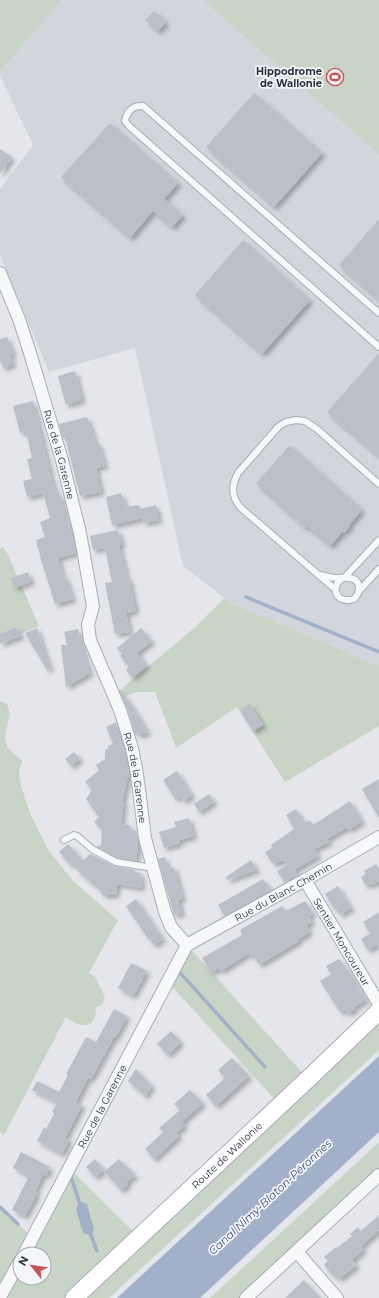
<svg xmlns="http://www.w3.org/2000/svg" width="379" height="1298" font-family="Montserrat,sans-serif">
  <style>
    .built { fill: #d3d5dd }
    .green { fill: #c8d5c6; fill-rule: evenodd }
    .water { fill: #a2b1c9 }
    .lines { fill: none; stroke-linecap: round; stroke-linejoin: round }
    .stream { stroke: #a2b1c9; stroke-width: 3.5 }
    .building { fill: #bcbfc8; filter: url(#shadow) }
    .service-casing { stroke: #a9acb5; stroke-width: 8 }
    .minor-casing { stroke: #a9acb5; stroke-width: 14 }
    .secondary-casing { stroke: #a9acb5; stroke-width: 19 }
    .service { stroke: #f7f8fa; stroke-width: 6 }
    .minor { stroke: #f7f8fa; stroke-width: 12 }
    .secondary { stroke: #fff; stroke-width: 17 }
    .labels { text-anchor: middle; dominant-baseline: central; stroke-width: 3.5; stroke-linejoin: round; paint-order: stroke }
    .poi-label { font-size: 10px; font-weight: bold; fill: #2d3243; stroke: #f4f6f9; text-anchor: end }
    .street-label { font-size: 10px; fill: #2d3243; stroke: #f4f6f9 }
    .water-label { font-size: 11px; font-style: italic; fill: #384d76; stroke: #f4f6f9 }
  </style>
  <defs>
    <filter id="shadow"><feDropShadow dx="3.5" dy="3.5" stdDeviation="2" flood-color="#0004"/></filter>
  </defs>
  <rect width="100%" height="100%" fill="#e4e6eb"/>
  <polygon class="built" points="0,0 379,0 379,666 231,603 183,566 135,348 49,372 0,255 0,189 33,145 0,76"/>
  <g class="green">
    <polygon points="0,0 62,0 0,71"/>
    <polygon points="203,0 379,0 379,154"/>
    <polygon points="3,547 9,557 39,626 0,642 0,549"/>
    <polygon points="225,598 231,603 379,666 379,726 285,782 237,707 176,748 155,692 138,692 114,699 113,696 194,628"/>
    <path d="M0,701L7,704L10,713L5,737L7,747L22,761L19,772L21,786L31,815L49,851L73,881L118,920L89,973L95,977L105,997L102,1005L95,1008C98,1018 91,1027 81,1025C75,1024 70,1020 66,1017L4,1135L0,1132Z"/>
    <path d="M187,945L308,1079L379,1011V1050L109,1298H0V1207L32,1237L69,1168L139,1237L280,1105L167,981ZM20,1254H44V1278H20Z"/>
    <polygon points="379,1142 379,1175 246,1298 210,1298"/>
  </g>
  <g class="water">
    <polygon points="379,1056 379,1132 200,1298 117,1298"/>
    <polygon points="79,1201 87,1204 94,1229 92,1236 83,1233 76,1209"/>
  </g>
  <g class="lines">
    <g class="stream">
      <polyline points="246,597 379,652"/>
      <polyline points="177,971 184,977 265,1067"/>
      <polyline points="72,1174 71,1177 80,1204"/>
      <polyline points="0,1207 18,1224"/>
      <polyline points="90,1233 97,1251"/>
    </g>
  </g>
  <g class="building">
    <polygon points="154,11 166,22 158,31 145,20"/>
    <polygon points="254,93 322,153 274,207 206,147"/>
    <polygon points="110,123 178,183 164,199 183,215 172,227 153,211 130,238 61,177"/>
    <polygon points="0,149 12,157 0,174"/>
    <polygon points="379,219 379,300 339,265"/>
    <polygon points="243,240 310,300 262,354 195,295"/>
    <polygon points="7,337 13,354 10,355 13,364 3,368 0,361 0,339"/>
    <polygon points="379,353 379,457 327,412"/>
    <polygon points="75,371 82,400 66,405 58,376"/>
    <polygon points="33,401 52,481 57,494 59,493 67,522 68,521 76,553 58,558 63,577 65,576 73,599 55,604 42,563 36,540 45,537 40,522 50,518 43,493 27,497 23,481 32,479 27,459 32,458 26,432 20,433 13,406"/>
    <polygon points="87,417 96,444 99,444 105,466 96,468 101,492 80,496 65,437 63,438 59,424"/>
    <polygon points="289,446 290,447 291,446 362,510 349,525 350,526 344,533 343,531 330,546 307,526 306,528 302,525 256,483"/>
    <polygon points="121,493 126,507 139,505 140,509 156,505 159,520 144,523 143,518 112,525 106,497"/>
    <polygon points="118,530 122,545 119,545 127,578 129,578 136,611 126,613 130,632 115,634 105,583 112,582 105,548 93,550 90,536"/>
    <polygon points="28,572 31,582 14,588 11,578"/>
    <polygon points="17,627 21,636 0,644 0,634"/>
    <polygon points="37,628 50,669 47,670 25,633"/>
    <polygon points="141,628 152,641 137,653 147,665 132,678 126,670 129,667 120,656 122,654 117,648"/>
    <polygon points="78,629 83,651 90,673 66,687 61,645 67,645 64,632"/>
    <polygon points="121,690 134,709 148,732 140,735 138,733 135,734 127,708 120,691"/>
    <polygon points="250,704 263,725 253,731 240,710"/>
    <polygon points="116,722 129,773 122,802 124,802 121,824 130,825 129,830 137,831 134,834 137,833 138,847 136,861 117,858 97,847 98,845 101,846 102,830 94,822 99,817 86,799 92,790 85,782 99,770 96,765 105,759 105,750 109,748 107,746 113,744 106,727"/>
    <polygon points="74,752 80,759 71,766 65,759"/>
    <polygon points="177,771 192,795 184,801 180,796 175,799 163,780"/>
    <polygon points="379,779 379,818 362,789"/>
    <polygon points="209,794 214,802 199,812 194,804"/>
    <polygon points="350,801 362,821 349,830 347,827 327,839 330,842 314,849 318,856 294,870 298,876 285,883 277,871 287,865 284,860 273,864 265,852 272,848 271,845 294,829 286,815 296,809 305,823 310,820 313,825"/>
    <polygon points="189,818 194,836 180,840 180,843 164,848 159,832 176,827 174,822"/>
    <polygon points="68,844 83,861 90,854 114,866 135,870 134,872 141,873 140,879 142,879 141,888 117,884 116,895 102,895 102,892 80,873 72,863 70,865 59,852"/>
    <polygon points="165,857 168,869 174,867 183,898 178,900 182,913 174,915 158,859"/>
    <polygon points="251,860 257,870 227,880 226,877"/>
    <polygon points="376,864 379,869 379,881 372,885 371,883 366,886 361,877 366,874 364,871"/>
    <polygon points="263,879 271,890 224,916 218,905"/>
    <polygon points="338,886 351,908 340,915 336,908 334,909 325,894"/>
    <polygon points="136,899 163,939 154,945 147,937 126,906"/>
    <polygon points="305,901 313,914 309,916 312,922 306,925 310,932 298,939 299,941 259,965 253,954 250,956 249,953 221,971 219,968 211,973 202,958 242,935 240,930 282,906 286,911"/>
    <polygon points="379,912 379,949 377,945 368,950 361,939 370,934 363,922"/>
    <polygon points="339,959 349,971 366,1000 354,1007 355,1009 347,1014 345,1010 340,1012 320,981 331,974 326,966"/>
    <polygon points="131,963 147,971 133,996 118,988"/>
    <polygon points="114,1009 127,1016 116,1037 114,1037 91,1079 88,1078 76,1102 82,1105 65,1138 69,1140 62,1154 37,1141 44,1127 46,1129 54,1114 52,1112 57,1103 32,1090 37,1081 59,1092 68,1075 66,1074 86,1037 96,1042"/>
    <polygon points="171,1031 181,1042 168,1055 157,1044"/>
    <polygon points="232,1058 249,1076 216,1106 206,1095 225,1078 218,1070"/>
    <polygon points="136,1069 152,1086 145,1096 128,1081"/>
    <polygon points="190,1090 203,1103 182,1122 185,1125 176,1133 179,1136 154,1159 145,1149 163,1132 159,1128 180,1110 174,1104"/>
    <polygon points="21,1152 50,1167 46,1176 43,1174 35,1192 37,1193 25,1216 12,1210 29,1176 13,1168"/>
    <polygon points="95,1159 104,1170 95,1177 86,1167"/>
    <polygon points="119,1159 135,1175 126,1183 128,1185 121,1190 104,1172"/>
    <polygon points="379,1215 379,1230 361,1246 364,1249 352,1260 357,1265 339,1279 336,1275 334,1277 324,1265 328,1261 324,1257 336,1247 337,1248 352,1236 350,1234 358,1227 361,1231"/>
    <polygon points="304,1280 320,1298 285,1298"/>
  </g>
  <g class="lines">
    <defs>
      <g id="service">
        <path d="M379,313L143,106C133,105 127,111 125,121L129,126L379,347"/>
        <path d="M321,575C326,576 331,578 336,578C346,578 358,575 359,588C359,593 357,596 354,599C336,605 328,585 345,577L379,540"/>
        <path d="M335,589L241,508C231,497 231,486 238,473L279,426L286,422L296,420L305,421L317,429L379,484"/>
        <polyline points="359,591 379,569"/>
        <polyline points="64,840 74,835 77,836 92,849 116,862 153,868"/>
      </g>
      <g id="minor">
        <path id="s1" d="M0,273L19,319L30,353L62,460L80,533L93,606L88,625L90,640L120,710L132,748L137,774L145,838L165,912L171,927L187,945"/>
        <path id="s2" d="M305,880L379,1004"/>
        <path id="s3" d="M187,945L305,880L379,837"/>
        <polyline points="297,1252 337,1298"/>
        <path id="s4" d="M24,1254L187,945"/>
        <polyline points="0,1297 20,1261"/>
        <polyline points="246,1298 379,1175"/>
      </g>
      <g id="secondary">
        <path id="s5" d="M74,1298L308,1079L379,1011"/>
      </g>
    </defs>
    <use href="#service" class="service-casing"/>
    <use href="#minor" class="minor-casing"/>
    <use href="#secondary" class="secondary-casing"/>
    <use href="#service" class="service"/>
    <use href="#minor" class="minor"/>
    <use href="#secondary" class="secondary"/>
  </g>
  <defs>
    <symbol id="stadium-ring" viewBox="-11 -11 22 22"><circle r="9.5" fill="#f4f6f9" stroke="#c85257" stroke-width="1.5"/><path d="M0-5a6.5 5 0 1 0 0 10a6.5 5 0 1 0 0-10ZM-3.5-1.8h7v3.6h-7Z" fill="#c85257"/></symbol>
  </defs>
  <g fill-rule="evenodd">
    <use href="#stadium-ring" x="325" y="67" width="20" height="20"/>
  </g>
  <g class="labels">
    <g class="poi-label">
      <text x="322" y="71">Hippodrome<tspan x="322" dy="12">de Wallonie</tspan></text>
    </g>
    <g class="street-label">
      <text stroke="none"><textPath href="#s1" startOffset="191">Rue de la Garenne</textPath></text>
      <text stroke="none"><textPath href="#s1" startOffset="527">Rue de la Garenne</textPath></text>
      <text stroke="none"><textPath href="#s3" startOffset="110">Rue du Blanc Chemin</textPath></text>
      <text stroke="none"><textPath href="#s2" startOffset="72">Sentier Moncoureur</textPath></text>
      <text stroke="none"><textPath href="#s4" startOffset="167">Rue de la Garenne</textPath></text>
      <text stroke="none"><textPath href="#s5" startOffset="209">Route de Wallonie</textPath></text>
    </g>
    <g class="water-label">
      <text transform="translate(270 1197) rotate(-43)">Canal Nimy-Blaton-Péronnes</text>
    </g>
  </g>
  <g transform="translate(32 1266) rotate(300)"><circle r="19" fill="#f4f6f9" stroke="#a4a8b0"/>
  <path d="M0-3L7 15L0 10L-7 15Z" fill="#c85257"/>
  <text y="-6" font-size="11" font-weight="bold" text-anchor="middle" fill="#2d3243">N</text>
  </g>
</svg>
